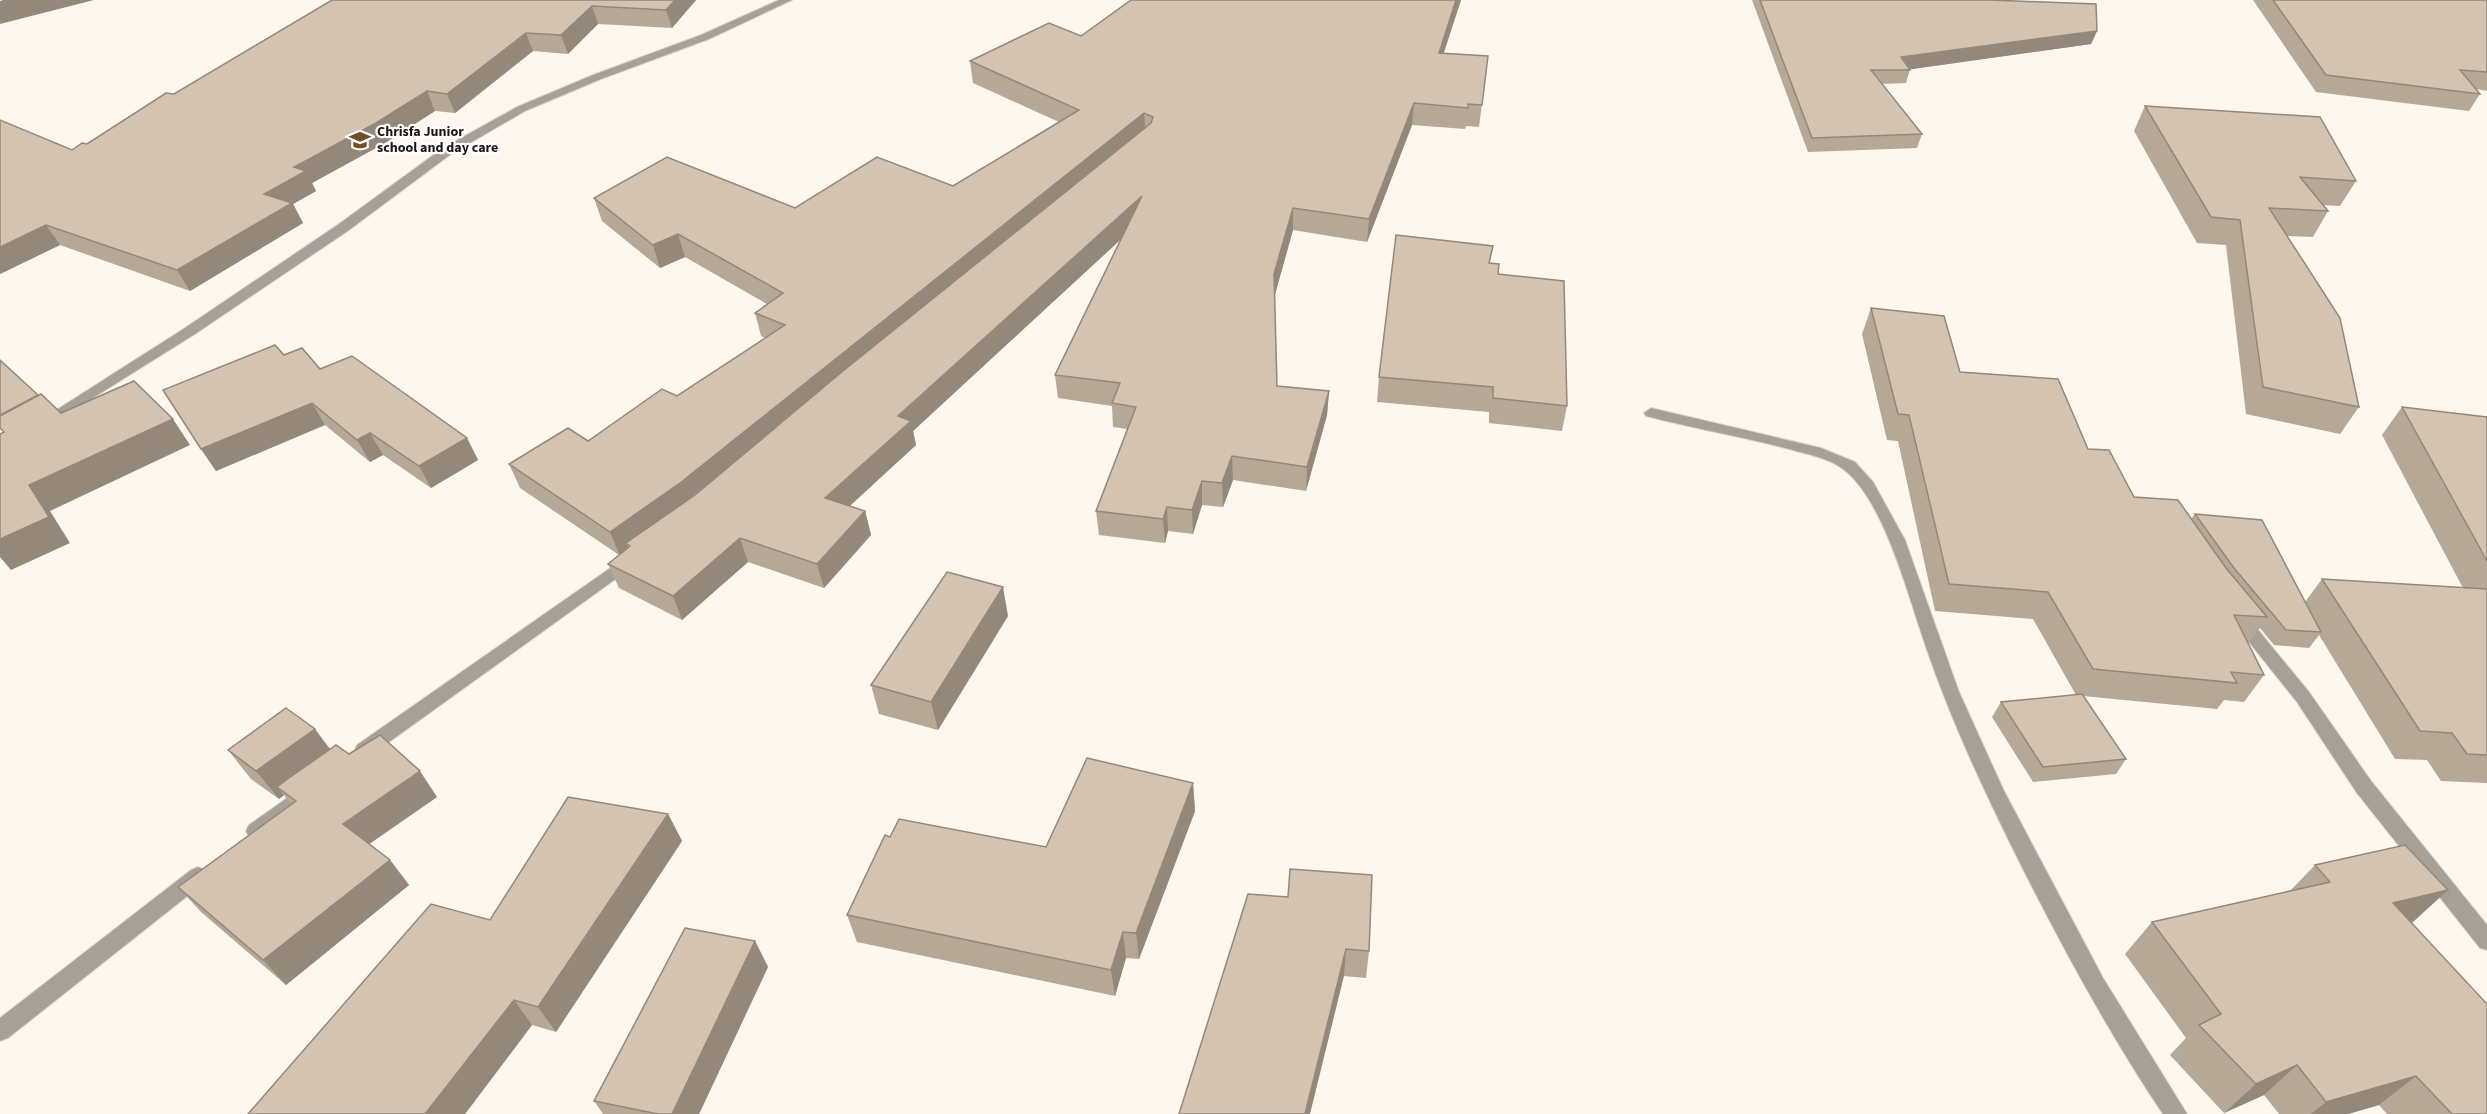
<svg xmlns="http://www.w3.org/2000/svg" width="2487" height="1114" font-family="'Source Sans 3',sans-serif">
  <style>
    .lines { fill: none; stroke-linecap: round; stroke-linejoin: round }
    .minor-casing { stroke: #d9d3cb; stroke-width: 2 }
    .minor { fill: #a7a098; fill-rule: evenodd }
    .wall { fill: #b5a897 }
    .shaded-wall { fill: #94887b }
    .building { fill: #d3c3b0; stroke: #94887b; stroke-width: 1.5 }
    .labels { text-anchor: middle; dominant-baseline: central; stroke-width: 4.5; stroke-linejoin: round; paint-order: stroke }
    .far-poi-label { font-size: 14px; font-weight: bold; fill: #1b160f; stroke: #fff; text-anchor: start }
  </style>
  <rect width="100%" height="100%" fill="#fdf7ef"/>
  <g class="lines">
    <defs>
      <g id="minor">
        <polygon points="779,0 792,0 709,39 601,79 525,111 451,154 349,230 195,334 48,426 38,426 36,423 185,328 339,224 443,148 517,107 593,75 701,35"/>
        <path d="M1651,408L1821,448L1855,462L1873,482L1905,540L1959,692L2004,791L2103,978L2187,1114H2163C2110,1035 2065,952 2022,867C1982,787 1945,708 1918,623C1904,580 1880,496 1843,469C1830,459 1811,455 1796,451C1746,437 1695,429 1646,416L1644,413Z"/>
        <polygon points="629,555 637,561 635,565 371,755 364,757 357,755 355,750 357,745"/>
        <polygon points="2239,612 2245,614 2309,692 2371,781 2487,925 2487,950 2480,948 2357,793 2297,702 2233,622 2230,618 2233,614"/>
        <polygon points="307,784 314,786 317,792 314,798 263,837 256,839 249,837 246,831 249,825"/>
        <polygon points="198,867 205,870 208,876 205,882 8,1038 0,1041 0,1018 191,870"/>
      </g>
    </defs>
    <use href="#minor" class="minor-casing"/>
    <use href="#minor" class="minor"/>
  </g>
  <g class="wall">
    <polygon points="332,0 696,0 672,28 598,24 568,54 533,51 455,113 435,111 385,143 312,183 316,191 293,204 303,223 190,291 60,245 0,274 0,120 72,150 87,144 174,94"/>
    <polygon points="1131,0 1461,0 1443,53 1488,56 1479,127 1466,126 1465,129 1412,125 1367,242 1293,230 1275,294 1277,386 1329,391 1327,415 1306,491 1233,480 1223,507 1202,505 1193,534 1168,531 1165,543 1099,535 1096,511 1128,429 1113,427 1112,406 1058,398 1055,375 1121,239 913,431 916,445 850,506 865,511 871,535 824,588 748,562 682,620 619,588 608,564 619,555 520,488 509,464 588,441 677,396 765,338 761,336 755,313 767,304 685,257 660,268 602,221 594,198 795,208 953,186 1059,122 973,83 970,61 1081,36"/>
    <polygon points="1752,0 1990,0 2097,31 2091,44 1910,69 1906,83 1881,84 1922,134 1917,148 1808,152"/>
    <polygon points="2253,0 2487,0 2487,91 2476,89 2480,94 2469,111 2316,92"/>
    <polygon points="2145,106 2356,181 2340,206 2323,205 2328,211 2313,237 2287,236 2359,407 2340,434 2246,414 2226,245 2197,243 2134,131"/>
    <polygon points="1490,263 1498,274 1567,406 1562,431 1489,423 1489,412 1377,402 1379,377"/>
    <polygon points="1871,308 1960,372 2088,449 2134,497 2191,519 2195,514 2305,602 2322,579 2463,588 2382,435 2402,407 2487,417 2487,783 2441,781 2427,760 2395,759 2319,635 2309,648 2274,645 2260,628 2248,643 2264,675 2244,702 2224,700 2217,709 2083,696 2126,759 2116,774 2033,782 1992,717 2001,702 2076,695 2033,619 1935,611 1898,441 1887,440 1862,334"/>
    <polygon points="284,355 320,369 467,438 478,460 431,488 383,455 370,462 325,425 216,471 201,449"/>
    <polygon points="1008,616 938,730 879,714 871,685"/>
    <polygon points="330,749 349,754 437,797 369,844 390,860 409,885 286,985 201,912 178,887 291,804 284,795 279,799 251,779 228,750"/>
    <polygon points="1193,783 1195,811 1139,959 1126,958 1115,996 857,942 847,915 890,837 1046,847"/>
    <polygon points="668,814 682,841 556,1032 532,1025 465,1114 248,1114 490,920"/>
    <polygon points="2315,865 2413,922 2412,922 2487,1114 2387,1114 2379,1105 2348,1114 2279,1114 2264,1095 2224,1113 2170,1055 2186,1038 2125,954 2152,922 2290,891"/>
    <polygon points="1288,897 1369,951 1366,978 1344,976"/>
    <polygon points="755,941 768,967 699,1114 603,1114 594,1101"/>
  </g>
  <g class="shaded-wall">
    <polygon points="3,0 94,0 0,24 0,1"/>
    <polygon points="675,0 696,0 672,28 666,10"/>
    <polygon points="1456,0 1461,0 1437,74 1439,53"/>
    <polygon points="592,6 598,24 568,54 561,35"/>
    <polygon points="2097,31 2091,44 1906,70 1901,57"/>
    <polygon points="526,33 533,51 455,113 447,94"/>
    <polygon points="427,91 435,111 385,143 312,183 316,191 293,204 303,223 190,291 177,270 294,167"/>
    <polygon points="1414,103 1412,125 1367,242 1369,219"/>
    <polygon points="1144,113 1146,135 630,546 626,543 629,550 620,556 610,532"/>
    <polygon points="1142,196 1143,219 913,431 916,445 832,522 825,498 898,416"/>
    <polygon points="1293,208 1293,230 1274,298 1274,274"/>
    <polygon points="46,225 60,245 0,274 0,247"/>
    <polygon points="678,234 685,257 660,268 653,245"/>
    <polygon points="1329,391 1327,415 1306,491 1307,467"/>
    <polygon points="312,403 325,425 216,471 201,449"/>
    <polygon points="173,419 190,445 50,511 70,543 11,570 0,557 0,539 29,485"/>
    <polygon points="370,433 383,455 370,462 357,440"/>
    <polygon points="467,438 478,460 431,488 419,466"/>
    <polygon points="1232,456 1233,480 1223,507 1222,483"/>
    <polygon points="1202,481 1202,505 1193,534 1192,510"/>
    <polygon points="1167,507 1168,531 1165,543 1163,519"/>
    <polygon points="865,511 871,535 824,588 817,564"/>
    <polygon points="740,538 748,562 682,620 673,596"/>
    <polygon points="1003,587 1008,616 938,730 931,702"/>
    <polygon points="315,729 336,757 277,787 284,795 279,799 256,771"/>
    <polygon points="420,771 437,797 362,849 343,824"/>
    <polygon points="1193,783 1195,811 1139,959 1136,933"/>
    <polygon points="668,814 682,841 556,1032 538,1007"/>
    <polygon points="390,860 409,885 286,985 263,960"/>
    <polygon points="2448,890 2413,922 2360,935 2393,903"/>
    <polygon points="1123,932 1126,958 1115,996 1111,970"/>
    <polygon points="755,941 768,967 699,1114 672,1114"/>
    <polygon points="1346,949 1344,976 1310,1114 1305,1114"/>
    <polygon points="514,1000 532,1025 465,1114 425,1114"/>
    <polygon points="2297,1065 2264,1095 2224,1113 2256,1084"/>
    <polygon points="2416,1076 2379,1105 2348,1114 2311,1114 2326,1102"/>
  </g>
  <g class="building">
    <polygon points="332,0 675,0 666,10 592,6 561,35 526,33 447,94 427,91 376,123 294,167 306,171 264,194 292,203 177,270 46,225 0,247 0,120 72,150 82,143 87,144 166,93 174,94"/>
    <polygon points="1131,0 1456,0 1439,53 1488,56 1482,105 1468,104 1468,108 1414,103 1369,219 1293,208 1274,274 1277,386 1329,391 1307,467 1232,456 1222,483 1202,481 1192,510 1167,507 1163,519 1096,511 1136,407 1112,403 1120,383 1055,375 1142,196 898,416 911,421 825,498 865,511 817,564 740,538 673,596 608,564 630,546 626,543 695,495 843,371 1151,123 1153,117 1144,113 680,483 610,532 509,464 568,428 588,441 662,389 677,396 785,325 755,313 783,293 678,234 653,245 594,198 667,157 795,208 877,157 953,186 1079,110 970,61 1049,23 1081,36"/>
    <polygon points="1760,0 1990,0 2096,4 2097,31 1901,57 1910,70 1871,70 1922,134 1812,138"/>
    <polygon points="2273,0 2487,0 2487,72 2460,70 2480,94 2326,75"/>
    <polygon points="2145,106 2320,117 2356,181 2300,177 2328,211 2269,208 2340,318 2359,407 2263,387 2240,220 2211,217"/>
    <polygon points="1396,235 1493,246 1489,263 1499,264 1498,274 1564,281 1567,406 1493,398 1493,387 1379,377"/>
    <polygon points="1871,308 1944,316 1960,372 2058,379 2088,449 2109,450 2134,497 2178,500 2226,568 2267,617 2234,615 2264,675 2231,672 2237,683 2093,669 2048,592 1949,584 1909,415 1898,414"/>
    <polygon points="275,345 284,355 302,348 320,369 352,356 467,438 419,466 370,433 357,440 312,403 201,449 163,390"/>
    <polygon points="0,360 38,395 0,415"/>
    <polygon points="134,381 173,419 29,485 49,517 0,539 0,434 4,432 0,428 0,416 41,394 61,413"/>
    <polygon points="2402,407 2487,417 2487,561"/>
    <polygon points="2195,514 2262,520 2321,632 2286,630 2234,568"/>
    <polygon points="947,572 1003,587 931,702 871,685"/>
    <polygon points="2322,579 2487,589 2487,755 2467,754 2452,733 2420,731"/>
    <polygon points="2082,694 2126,759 2043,767 2001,702"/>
    <polygon points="286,708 315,729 256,771 228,750"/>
    <polygon points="380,735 420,771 343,824 390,860 263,960 178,887 296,801 277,787 289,778 336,745 349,754"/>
    <polygon points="1087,758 1193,783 1136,933 1123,932 1111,970 847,915 885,835 890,837 899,819 1046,847"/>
    <polygon points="568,797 668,814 538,1007 514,1000 425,1114 248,1114 431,904 490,920"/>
    <polygon points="2405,845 2448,890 2393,903 2487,1004 2487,1114 2452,1114 2416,1076 2326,1102 2297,1065 2256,1084 2199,1025 2221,1014 2152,922 2330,882 2315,865"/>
    <polygon points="1290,869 1372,875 1369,951 1346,949 1305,1114 1179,1114 1248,894 1288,897"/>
    <polygon points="685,928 755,941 672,1114 658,1114 594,1101"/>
  </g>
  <defs>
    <symbol id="school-bare" viewBox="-9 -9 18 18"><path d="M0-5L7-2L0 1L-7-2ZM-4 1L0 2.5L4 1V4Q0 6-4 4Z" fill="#6f5025" stroke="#fff" stroke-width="2.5" paint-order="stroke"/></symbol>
  </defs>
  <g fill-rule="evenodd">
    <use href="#school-bare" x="345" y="125" width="30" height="30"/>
  </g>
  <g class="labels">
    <g class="far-poi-label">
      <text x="377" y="132">Chrisfa Junior<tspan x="377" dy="16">school and day care</tspan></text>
    </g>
  </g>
</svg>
